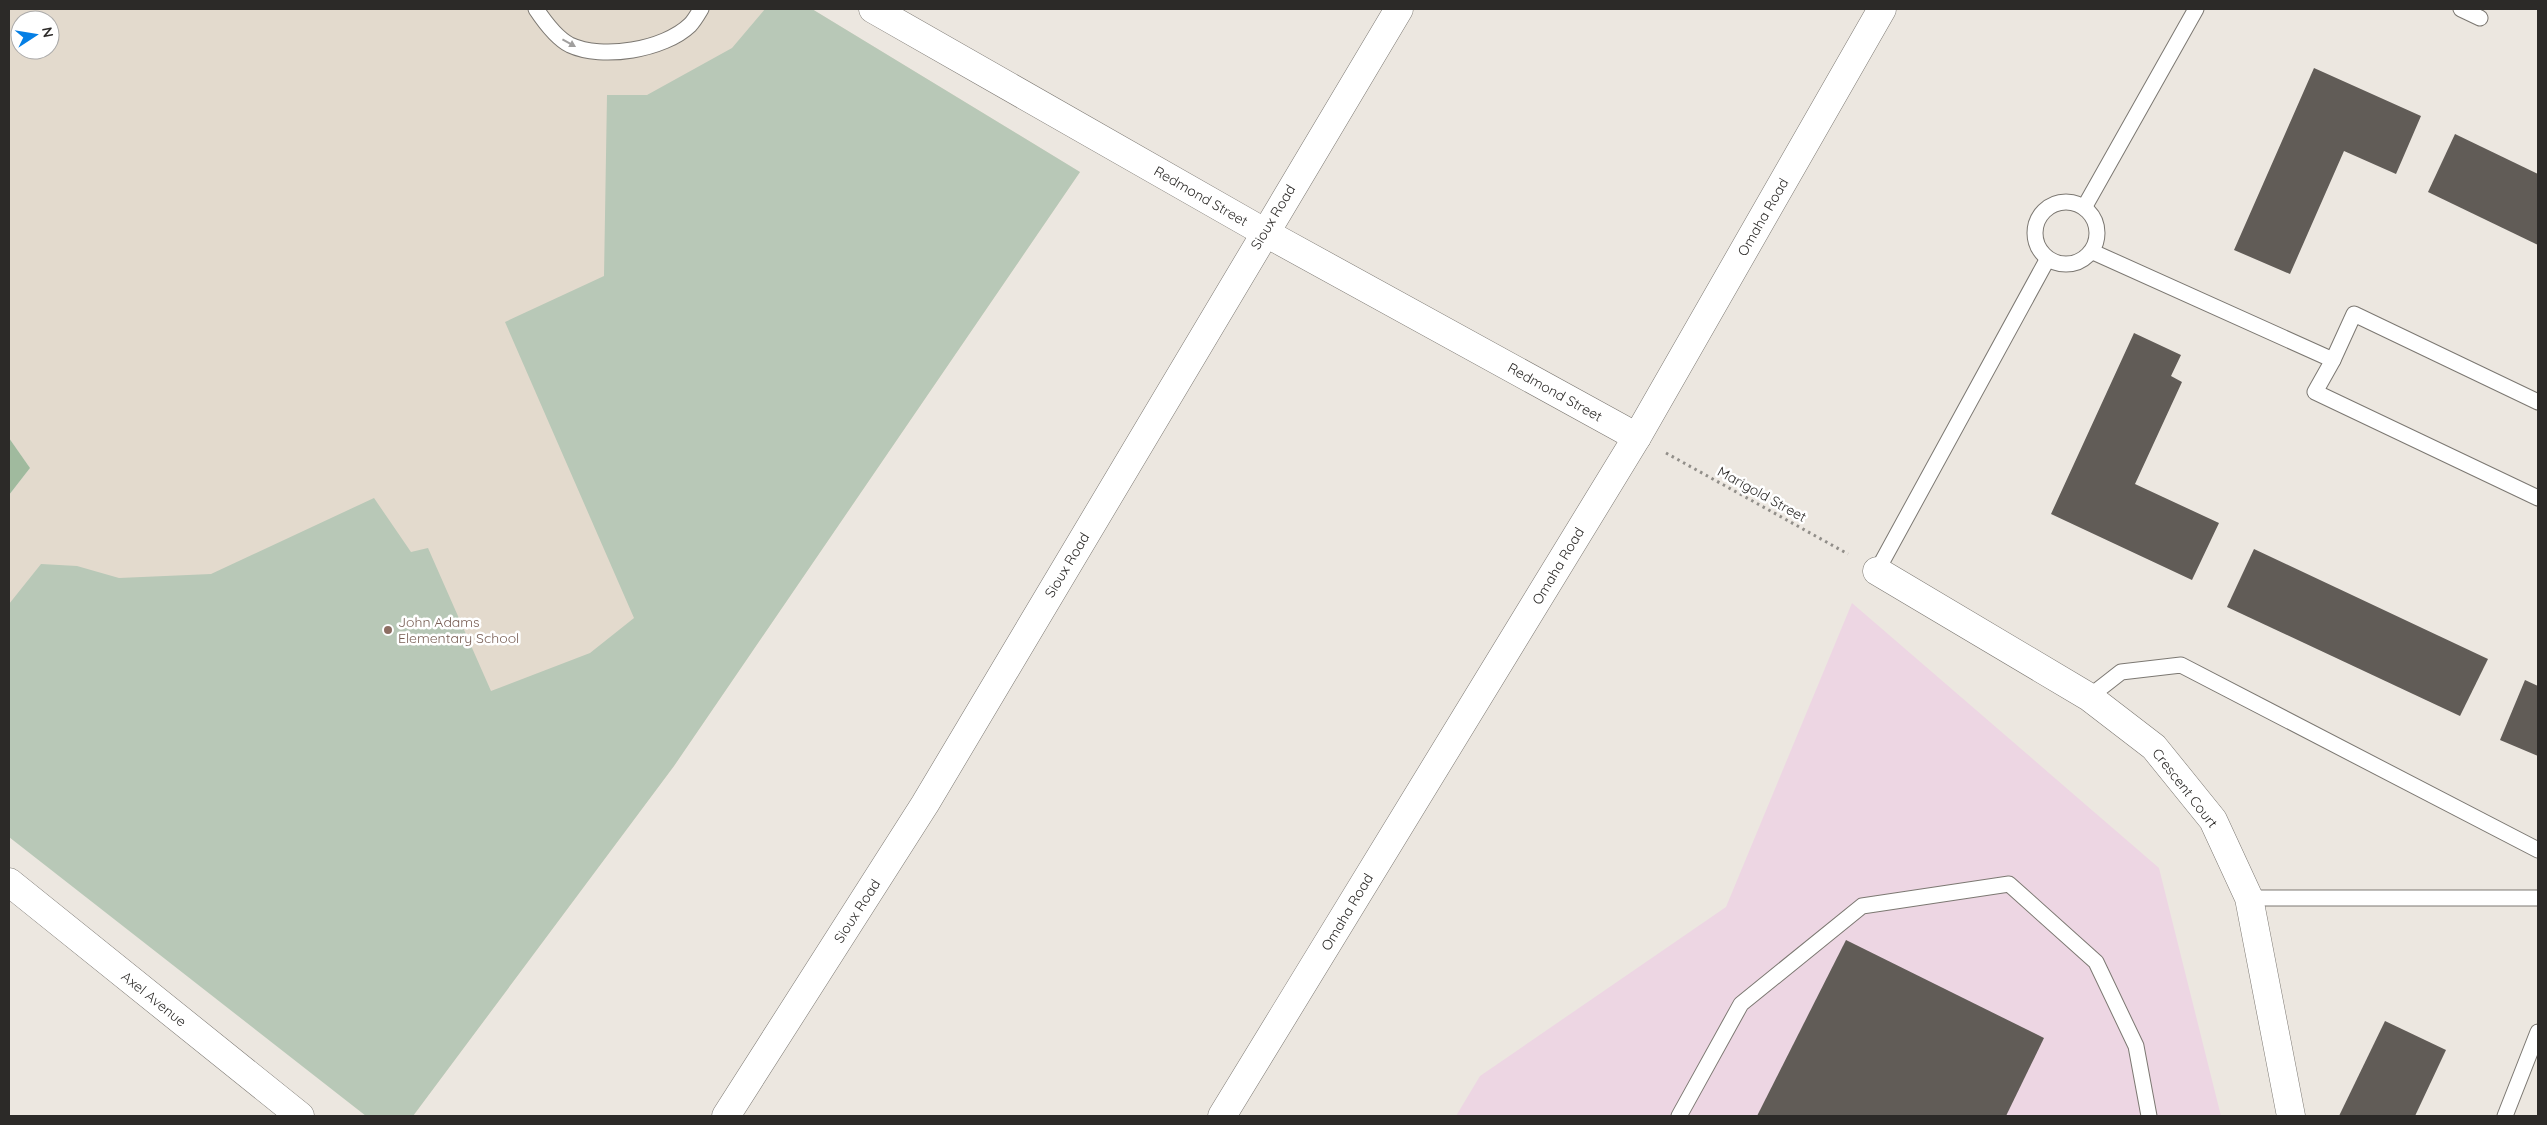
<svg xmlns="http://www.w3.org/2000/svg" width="2547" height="1125" font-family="Quicksand,sans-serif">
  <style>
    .built { fill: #e3dacd; fill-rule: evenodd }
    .industrial { fill: #edd6e3 }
    .green { fill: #b8c8b7 }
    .forest { fill: #a0ba9e }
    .building { fill: #615c57 }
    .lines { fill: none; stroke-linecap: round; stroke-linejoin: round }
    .lane-casing { stroke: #7c7872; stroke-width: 17 }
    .street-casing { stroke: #7c7872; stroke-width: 29 }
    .path { stroke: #918e89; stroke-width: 3; stroke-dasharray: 2.5 4; stroke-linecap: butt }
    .lane { stroke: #fff; stroke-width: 15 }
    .street { stroke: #fff; stroke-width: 28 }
    .oneway { fill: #a09f9e }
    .education-dot { fill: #8d6e63; stroke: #fff; stroke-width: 2 }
    .labels { text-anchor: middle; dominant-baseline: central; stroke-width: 5; stroke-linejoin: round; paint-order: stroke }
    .street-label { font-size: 14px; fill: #2c2a28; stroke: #fff }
    .education-label { font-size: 14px; fill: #785e54; stroke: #fff; text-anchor: start }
  </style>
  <rect width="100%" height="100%" fill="#ece7e0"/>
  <path class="built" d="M9,9H812L1080,172L674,766L413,1116L9,824V495L30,468L9,438ZM20,20H50V50H20Z"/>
  <polygon class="industrial" points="1852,603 2159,868 2221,1116 1456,1116 1480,1076 1726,907"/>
  <polygon class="green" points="765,9 812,9 1080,172 674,766 413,1116 366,1116 9,837 9,604 41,564 77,566 119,578 211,574 374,498 411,552 428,548 491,691 590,653 634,618 505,322 604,276 607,95 647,95 732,48"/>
  <polygon class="forest" points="9,438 30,468 9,495"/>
  <g class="building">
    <polygon points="2314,68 2421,116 2396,174 2344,151 2290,274 2234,250"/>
    <polygon points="2455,134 2538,174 2538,245 2428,192"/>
    <polygon points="2134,333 2181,355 2171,376 2182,382 2135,484 2219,523 2192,580 2051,514"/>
    <polygon points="2254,549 2488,659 2460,716 2227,607"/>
    <polygon points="2525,680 2538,686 2538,756 2500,740"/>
    <polygon points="1846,940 2044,1038 2006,1116 1757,1116"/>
    <polygon points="2385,1021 2446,1050 2415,1116 2339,1116"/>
  </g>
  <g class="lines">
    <defs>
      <g id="lane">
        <path d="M536,9C544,21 556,38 570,45C602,60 664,50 690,25C694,21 698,14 701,9"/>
        <polyline points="2461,9 2480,18"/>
        <circle cx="2066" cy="233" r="31"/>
        <polyline points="2085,206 2196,9"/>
        <polyline points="2093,252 2333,360 2315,392 2538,498"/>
        <polyline points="2333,360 2354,314 2538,402"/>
        <polyline points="1877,571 2047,260"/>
        <polyline points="2089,697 2121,672 2181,665 2538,850"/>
        <polyline points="2249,898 2538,898"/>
        <polyline points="1679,1116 1741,1004 1862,906 2009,884 2096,962 2136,1046 2149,1116"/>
        <polyline points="2505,1116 2538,1032"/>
      </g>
      <g id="street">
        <polyline points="873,9 1264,232 1637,437"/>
        <polyline points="1877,571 2089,697 2154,747 2213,820 2249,898 2291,1116"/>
        <polyline points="9,882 300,1116"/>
        <polyline points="726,1116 925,804 1399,9"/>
        <polyline points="1222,1116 1637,437 1882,9"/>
      </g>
    </defs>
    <use href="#lane" class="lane-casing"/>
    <use href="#street" class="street-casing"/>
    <polyline class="path" points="1666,453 1848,554"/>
    <use href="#lane" class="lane"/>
    <use href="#street" class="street"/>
  </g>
  <defs><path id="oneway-solid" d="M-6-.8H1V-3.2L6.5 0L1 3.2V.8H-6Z" transform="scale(1.25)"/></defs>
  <use class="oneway" href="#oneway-solid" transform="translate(569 43) rotate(29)"/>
  <circle class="education-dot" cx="388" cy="630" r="5"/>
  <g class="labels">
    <g class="street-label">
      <text transform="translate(1201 196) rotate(30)">Redmond Street</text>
      <text transform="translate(1273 217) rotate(-59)">Sioux Road</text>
      <text transform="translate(1763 217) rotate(-60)">Omaha Road</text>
      <text transform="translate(1555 392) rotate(29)">Redmond Street</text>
      <text transform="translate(1762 494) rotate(29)">Marigold Street</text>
      <text transform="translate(1067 565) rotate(-59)">Sioux Road</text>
      <text transform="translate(1558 566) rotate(-59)">Omaha Road</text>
      <text transform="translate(2185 788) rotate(52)">Crescent Court</text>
      <text transform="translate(857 911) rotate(-57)">Sioux Road</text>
      <text transform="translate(1347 912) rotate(-59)">Omaha Road</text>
      <text transform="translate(154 999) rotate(39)">Axel Avenue</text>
    </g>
    <g class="education-label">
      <text x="398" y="622">John Adams<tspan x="398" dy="16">Elementary School</tspan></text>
    </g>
  </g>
  <rect width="2547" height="1125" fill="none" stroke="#2c2a28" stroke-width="20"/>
  <g transform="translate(35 35) rotate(78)"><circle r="24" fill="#ffffff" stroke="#abaaa9"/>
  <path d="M0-4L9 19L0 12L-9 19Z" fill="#057fe5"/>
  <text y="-8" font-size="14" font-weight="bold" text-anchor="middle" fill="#2c2a28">N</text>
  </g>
</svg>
